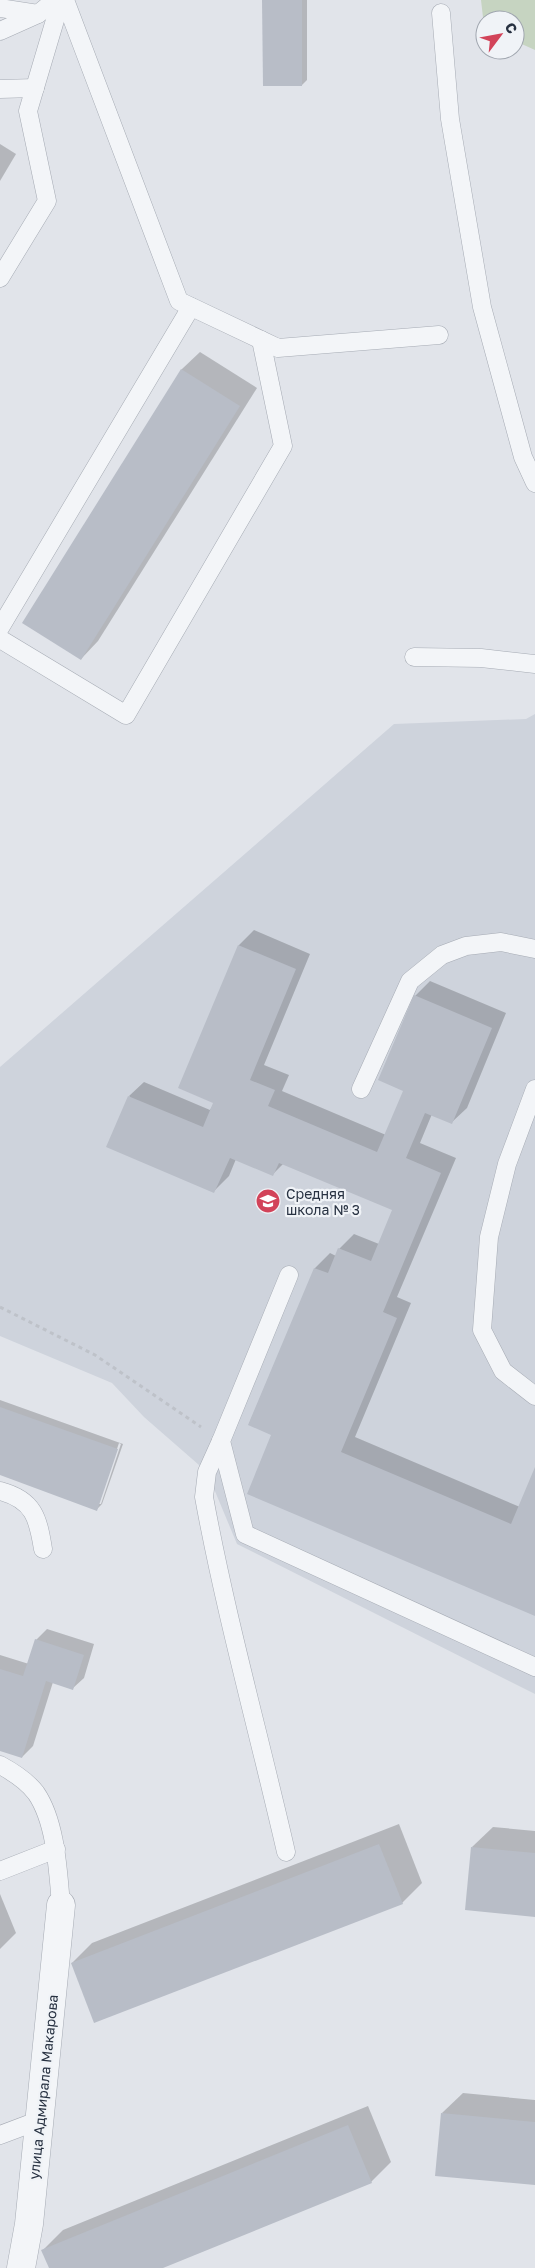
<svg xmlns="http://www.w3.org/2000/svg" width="535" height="2268" font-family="'Golos Text',sans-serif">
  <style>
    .built { fill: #ced3dc }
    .green { fill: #c6d4c1 }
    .shadow { fill: #0003; fill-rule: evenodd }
    .building { fill: #b8bdc7 }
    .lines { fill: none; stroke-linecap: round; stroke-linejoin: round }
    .lane-casing { stroke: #a6abb4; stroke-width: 19 }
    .street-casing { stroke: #a6abb4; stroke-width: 29 }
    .path { stroke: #bec2c9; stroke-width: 3; stroke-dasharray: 4 4; stroke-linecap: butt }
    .lane { stroke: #f3f5f8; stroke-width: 18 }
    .street { stroke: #f3f5f8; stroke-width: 28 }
    .labels { text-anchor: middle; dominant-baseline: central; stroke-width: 4.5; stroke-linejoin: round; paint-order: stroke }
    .poi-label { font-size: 14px; fill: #283242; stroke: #f0f3f7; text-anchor: start }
    .street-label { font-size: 14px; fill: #283242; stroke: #f0f3f7 }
  </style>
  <rect width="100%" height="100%" fill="#e1e4ea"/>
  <polygon class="built" points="535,714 535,1694 237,1544 207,1472 144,1417 112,1383 0,1336 0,1067 394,724 526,719"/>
  <polygon class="green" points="481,0 535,0 535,50 515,41 515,20 485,20 484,26"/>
  <g class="shadow">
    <polygon points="264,0 307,0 307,80 302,85"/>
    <polygon points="0,144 16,154 0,181"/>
    <polygon points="200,352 257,388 98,641 81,659 24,623 182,369"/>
    <polygon points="254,930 310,954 264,1065 289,1075 282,1091 386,1135 405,1090 415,996 430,981 506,1013 467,1108 452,1122 432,1114 420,1143 456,1158 397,1297 411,1303 355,1437 520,1507 535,1470 535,1615 273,1434 249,1424 315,1268 330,1253 336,1256 339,1249 354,1234 379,1244 394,1210 284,1163 273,1174 236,1159 229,1176 214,1191 129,1096 144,1082 210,1110 215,1102 239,945"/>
    <path d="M0,1400L123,1444L102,1504L97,1509L0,1474ZM119,1443L121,1444L101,1504H98Z"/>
    <polygon points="47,1629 94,1644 84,1678 73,1688 53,1682 33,1746 22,1757 0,1750 0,1655 29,1664 36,1640"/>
    <polygon points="399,1824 422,1883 402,1903 72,1963 92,1943"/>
    <polygon points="493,1827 535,1831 535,1916 472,1847"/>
    <polygon points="0,1894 16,1933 0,1949"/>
    <polygon points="463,2093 535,2100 535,2184 442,2113"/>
    <polygon points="368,2106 391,2162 371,2182 159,2268 50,2268 43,2250 63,2230"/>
  </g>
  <g class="building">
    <polygon points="262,0 302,0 302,86 263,86"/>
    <polygon points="181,369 240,406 81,660 22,623"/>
    <polygon points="238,945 296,969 250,1080 275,1090 268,1106 377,1152 403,1091 378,1080 414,995 492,1028 452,1124 425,1113 406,1158 441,1173 383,1312 397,1318 341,1452 511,1524 535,1467 535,1616 247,1494 271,1435 248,1425 314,1268 328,1273 338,1248 371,1261 392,1210 279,1163 273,1176 230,1158 214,1193 106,1147 128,1096 203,1127 213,1103 178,1088"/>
    <polygon points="0,1407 118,1449 97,1511 0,1475"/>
    <polygon points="35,1639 84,1655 73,1690 46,1681 22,1758 0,1751 0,1669 23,1676"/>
    <polygon points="379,1844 403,1904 94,2023 71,1963"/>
    <polygon points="471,1847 535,1853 535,1917 465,1910"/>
    <polygon points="441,2113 535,2122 535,2185 435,2176"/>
    <polygon points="348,2125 372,2183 163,2268 49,2268 41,2250"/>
  </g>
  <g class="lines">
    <defs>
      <g id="lane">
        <polyline points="65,0 179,301 278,348 439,335"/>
        <polyline points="0,8 38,14"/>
        <polyline points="441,13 450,119 482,307 523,457 535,483"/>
        <polyline points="0,31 38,14 55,0"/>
        <polyline points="0,89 35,88"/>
        <polyline points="0,278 47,201 28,111 61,0"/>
        <polyline points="0,628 191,307"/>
        <polyline points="0,639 126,715 283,446 261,340"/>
        <polyline points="414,657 481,658 535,664"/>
        <polyline points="361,1089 410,981 442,955 466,946 501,942 535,949"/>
        <polyline points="535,1089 507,1164 489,1237 482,1330 503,1371 535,1396"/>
        <polyline points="289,1275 221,1441 245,1534 535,1667"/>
        <path d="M221,1441L207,1472L204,1497C226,1617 259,1734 286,1852"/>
        <path d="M0,1491C34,1500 38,1518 43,1549"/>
        <path d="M0,1765C13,1772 27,1781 36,1793C56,1822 58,1871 61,1905"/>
        <polyline points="0,1871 56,1849"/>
        <polyline points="0,2135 40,2120"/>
      </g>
      <polyline id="street" points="21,2268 29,2224 61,1905"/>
    </defs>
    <use href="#lane" class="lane-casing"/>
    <use href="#street" class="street-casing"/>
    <polyline class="path" points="0,1307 95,1355 201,1427"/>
    <use href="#lane" class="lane"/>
    <use href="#street" class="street"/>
  </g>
  <defs>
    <symbol id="school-disc" viewBox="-11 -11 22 22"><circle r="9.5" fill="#d24359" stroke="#f0f3f7"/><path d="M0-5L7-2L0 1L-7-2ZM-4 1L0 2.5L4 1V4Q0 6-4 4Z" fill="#fff"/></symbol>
  </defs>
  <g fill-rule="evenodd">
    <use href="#school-disc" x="254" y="1187" width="28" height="28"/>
  </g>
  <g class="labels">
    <g class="poi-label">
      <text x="286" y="1193">Средняя<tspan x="286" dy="16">школа № 3</tspan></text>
    </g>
    <g class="street-label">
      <text transform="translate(43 2087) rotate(-84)">улица Адмирала Макарова</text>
    </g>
  </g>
  <g transform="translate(500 35) rotate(58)"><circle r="24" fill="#f0f3f7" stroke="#a0a6af"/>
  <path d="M0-4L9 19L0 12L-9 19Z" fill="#d24359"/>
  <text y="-8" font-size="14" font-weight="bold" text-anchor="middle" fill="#283242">С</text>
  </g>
</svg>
